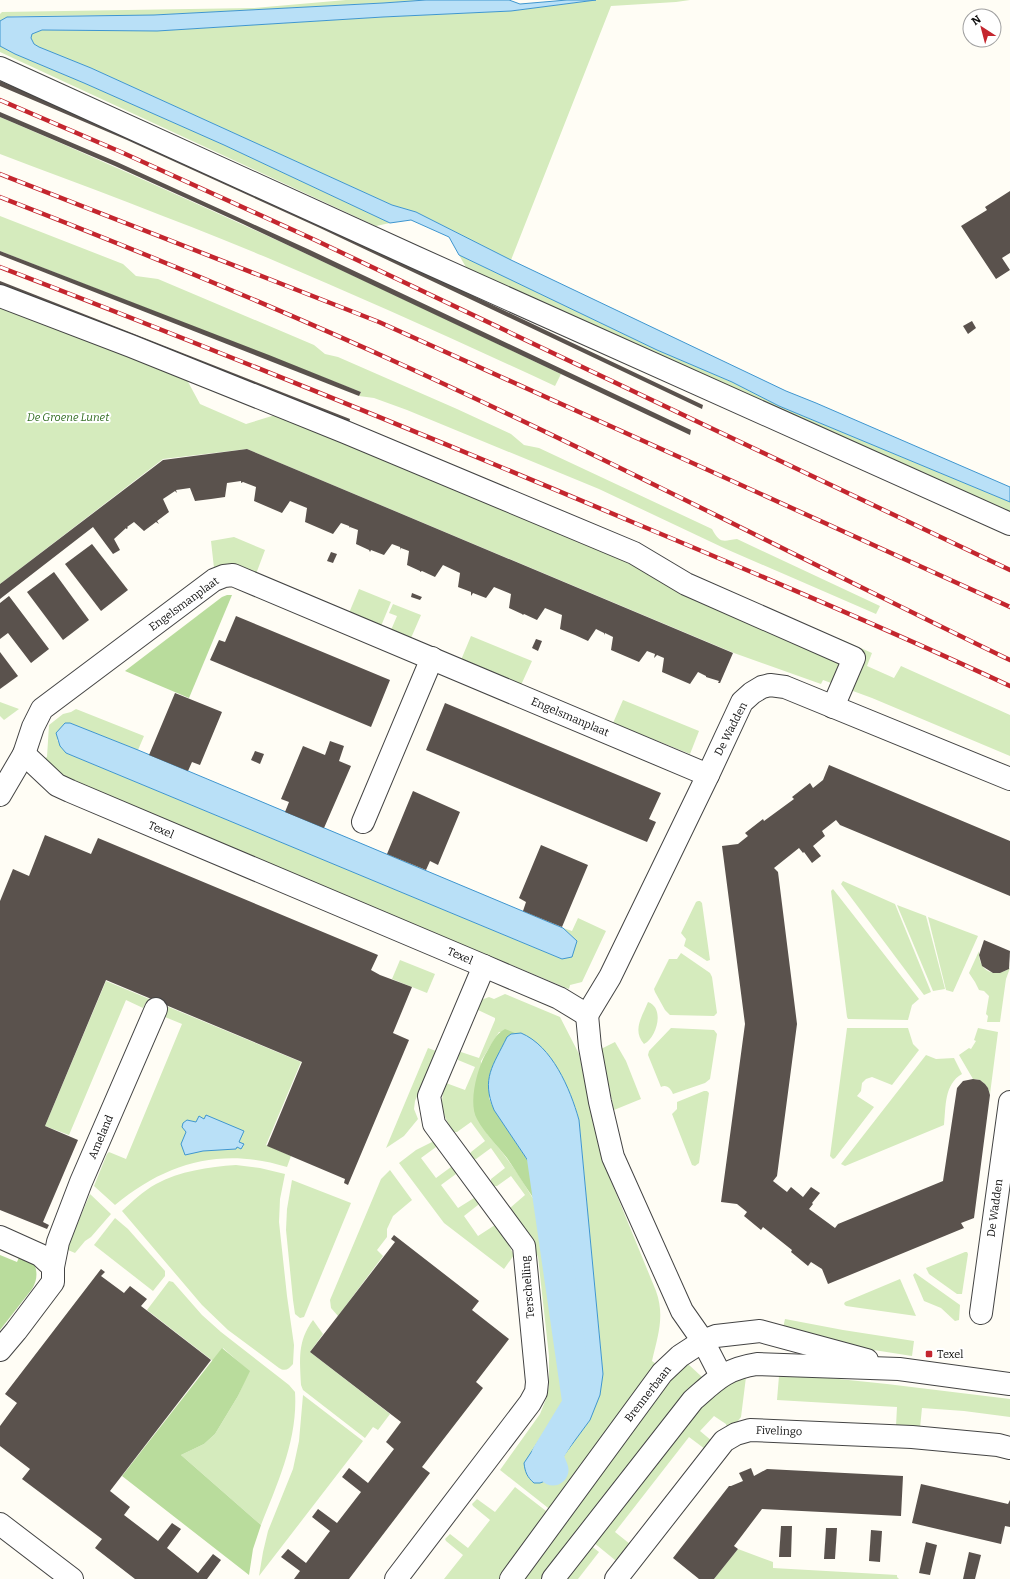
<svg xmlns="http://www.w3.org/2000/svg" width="1010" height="1579" font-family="Bitter,serif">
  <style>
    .green { fill: #d5ebbd; fill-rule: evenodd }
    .forest { fill: #b9dc9c }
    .water { fill: #b9e0f7; stroke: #3f96cf }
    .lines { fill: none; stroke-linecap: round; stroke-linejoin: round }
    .canal { stroke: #b9e0f7; stroke-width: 31 }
    .building { fill: #5a524d }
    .minor-casing { stroke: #444; stroke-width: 24 }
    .minor { stroke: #fff; stroke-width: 22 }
    .rail-casing { stroke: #c4262e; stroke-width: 4.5 }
    .rail { stroke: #fff; stroke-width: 3; stroke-dasharray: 9; stroke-linecap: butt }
    .poi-dot { fill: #c4262e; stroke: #fff; stroke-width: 1.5 }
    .labels { text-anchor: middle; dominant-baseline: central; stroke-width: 4; stroke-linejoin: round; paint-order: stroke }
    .park-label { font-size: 11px; font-style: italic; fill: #2f6b1f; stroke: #fff }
    .street-label { font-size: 11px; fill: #111; stroke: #fff }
    .poi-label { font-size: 11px; fill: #111; stroke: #fff; text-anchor: start }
  </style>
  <rect width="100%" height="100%" fill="#fffdf5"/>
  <g class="green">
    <polygon points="346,0 426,0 383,3 154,15 17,16 7,17 0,21 0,14 2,12 253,8"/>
    <polygon points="596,0 690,0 676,2 611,6 511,260 416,212 392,205 91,68 39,47 34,44 31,38 32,34 42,30 157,31 383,17 511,11"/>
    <polygon points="0,46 15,54 84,83 224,145 390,223 376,226 0,52"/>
    <path d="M0,117C189,198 375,285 561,374L555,386C460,342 365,299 268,258C179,221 90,188 0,154Z"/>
    <path d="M0,216L123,264L136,276L158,279L314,345L325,354L338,357L457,409L511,434L524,445L539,448L712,529C720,544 723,541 737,539L880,606L876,614L726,549L599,489L407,410L374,398L359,396L361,392L0,251Z"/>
    <polygon points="459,255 657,350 732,382 779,406 1010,502 1010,531 467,269"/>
    <polygon points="0,306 187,380 200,404 246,424 275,415 634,562 829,658 838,638 872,653 867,666 894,678 901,666 1010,715 1010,756 872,698 823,680 821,684 734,653 247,449 163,459 0,584"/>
    <path d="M234,537L265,550L256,574C241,567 229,560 214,568L211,541Z"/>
    <polygon points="359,589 391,602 381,626 349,613"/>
    <polygon points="393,604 421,615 411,638 391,630 397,616 389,613"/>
    <polygon points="471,636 532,661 521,685 461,660"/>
    <polygon points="623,700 699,731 690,754 613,723"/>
    <polygon points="0,702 19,709 4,720 0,716"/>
    <polygon points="76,709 144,736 138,750 70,723 57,740 66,753 562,959 577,941 563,928 572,931 578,918 606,931 582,982 570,985 569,989 73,782 59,774 44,759 47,757 49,725 63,714 71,712"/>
    <polygon points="843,881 895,904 931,992 924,995 841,884"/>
    <polygon points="833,889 919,999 912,1005 908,1020 848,1019 847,1017 831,891"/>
    <polygon points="698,901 700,901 702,903 710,960 707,961 684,946 686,939 681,933 696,902"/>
    <polygon points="897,905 926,916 945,989 933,991"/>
    <polygon points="928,917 978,936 953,992 946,990"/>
    <path d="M979,951C978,971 994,979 1010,968L1006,979L1000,1022H987L988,1016L986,1014L989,996L984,991L979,990L975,982L969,973Z"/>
    <polygon points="681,953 710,973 712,977 717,1013 714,1016 670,1015 665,1010 655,992 654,989 669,959 677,959"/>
    <polygon points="400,960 435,974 427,993 392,979"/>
    <path d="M106,981L301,1062L266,1145L291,1156L287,1167C222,1147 167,1162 115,1205L94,1186L107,1154L109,1152L126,1159L182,1024L165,1017L166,1010L146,1002L143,1008L126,1000L69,1135L45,1126Z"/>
    <path d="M505,994L560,1017L579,1054L602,1159L656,1291C665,1316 658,1335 652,1361L656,1364L552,1511L500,1470L540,1414L546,1399L549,1386V1356L538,1257L525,1229L510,1208L525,1195L511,1176L497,1186H494L491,1182V1179L505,1168L491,1148L476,1159H474L470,1154L471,1152L485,1141L471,1122L457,1132H454C441,1114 439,1103 446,1083L465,1090L475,1067L458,1060L459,1053L461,1052L479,1058L495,1020V1018L478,1010L481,1000L489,997L494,999ZM499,1032C533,1036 545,1047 561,1077C569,1091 575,1104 579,1120L603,1374L590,1420L545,1481L540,1483L558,1413L575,1386L555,1201L547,1208L532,1197L518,1174L502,1152L487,1134L481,1061Z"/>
    <path d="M648,1002C665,1008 657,1037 644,1044C632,1030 642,1017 648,1002Z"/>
    <path d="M671,1028L714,1030L717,1034L710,1079L705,1083L673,1094C671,1089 667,1084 661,1087L648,1055L649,1051Z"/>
    <polygon points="847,1028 908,1028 913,1044 919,1050 892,1085 872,1077 866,1079 862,1083 861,1091 857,1096 874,1107 835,1158 833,1159 830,1156"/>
    <path d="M978,1028L998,1032L990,1094C988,1085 982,1079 973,1079L959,1055L969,1048L971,1049L976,1041L974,1040Z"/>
    <polygon points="615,1042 626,1061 641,1099 614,1110 601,1049"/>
    <polygon points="428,1048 436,1051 415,1101 414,1109 418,1119 404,1136 386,1148"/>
    <path d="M926,1055L936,1059L954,1058L962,1074C944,1084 946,1107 944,1125L845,1166L841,1164Z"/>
    <polygon points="704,1091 707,1091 709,1093 699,1163 695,1166 692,1165 672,1114 677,1109 677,1102"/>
    <polygon points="434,1141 437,1146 436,1147 421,1158 436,1178 451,1167 453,1168 456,1171 456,1174 441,1185 458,1208 474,1198 479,1203 478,1205 464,1216 478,1236 495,1225 505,1238 514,1255 504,1269 444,1223 399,1163 416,1150"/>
    <path d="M236,1165L260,1168L285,1174L280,1199L279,1222L287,1296L294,1345L293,1364C289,1369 285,1372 279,1368L228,1330L202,1305L122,1211C132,1202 143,1191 156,1184C180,1171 208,1167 236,1165Z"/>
    <polygon points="390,1170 412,1200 393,1216 387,1229 387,1237 377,1250 383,1256 338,1316 331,1308 330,1300 381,1179"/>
    <polygon points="292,1180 351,1203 304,1317 300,1318 295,1314 293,1300 286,1230 287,1209"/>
    <polygon points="90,1194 111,1214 91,1237 85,1241 75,1253 68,1250 67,1248"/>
    <polygon points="115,1218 128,1229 165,1271 165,1276 153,1291 94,1245"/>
    <polygon points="965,1252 967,1252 968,1254 962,1294 957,1294 929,1274 926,1268"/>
    <polygon points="915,1273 960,1305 959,1320 955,1321 941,1308 924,1301 913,1275"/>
    <polygon points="900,1279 916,1316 846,1306 844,1304 845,1302"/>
    <path d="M169,1281L173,1282L202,1315L221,1332L289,1385L295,1392C298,1439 278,1482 261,1525L181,1455L204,1444L215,1434L238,1396L249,1371L223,1348L213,1361L147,1310Z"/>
    <polygon points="785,1319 843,1330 914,1341 912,1356 842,1345 783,1328"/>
    <path d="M313,1320L323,1334L310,1352L390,1414L378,1430L373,1427L365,1438L303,1390L301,1385C300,1359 297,1342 313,1320Z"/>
    <polygon points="688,1364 702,1377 545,1579 520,1579 660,1391 683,1367"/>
    <polygon points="779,1376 829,1378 887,1384 1010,1399 1010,1417 964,1411 922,1408 920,1428 896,1426 897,1407 777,1400"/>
    <polygon points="746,1377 741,1417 737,1422 727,1428 726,1424 714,1416 700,1431 712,1441 705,1449 689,1437 615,1532 630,1544 618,1560 615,1560 593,1542 702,1403 719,1387"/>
    <polygon points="303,1395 363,1441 259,1576 263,1552 268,1531 293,1469 299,1441"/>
    <polygon points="515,1487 550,1514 502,1579 444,1579 463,1555 446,1541 445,1539 450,1534 468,1548 490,1520 473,1506 472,1504 477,1499 495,1512"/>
    <polygon points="590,1545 599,1552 578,1579 564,1579"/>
    <polygon points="738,1549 773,1562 773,1568 897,1575 897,1577 899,1579 714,1579"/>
  </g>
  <g class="forest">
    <polygon points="227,595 232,595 189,698 125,671 222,597"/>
    <path d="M505,1029L515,1033L511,1034L489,1098L494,1110L555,1201L547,1208L539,1206C528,1191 518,1174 507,1158C497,1145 485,1134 477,1119C468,1103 477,1070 485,1055C491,1045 495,1034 505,1029Z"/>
    <path d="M0,1255L17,1262L20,1255L34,1263C38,1273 37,1281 32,1289L0,1330Z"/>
    <polygon points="222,1348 250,1371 238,1396 215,1434 204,1444 181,1455 261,1525 253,1549 249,1575 122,1476"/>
  </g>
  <g class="water">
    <polygon points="426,0 509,0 520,4 567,0 596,0 511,11 383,17 157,31 42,30 32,34 31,38 34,44 39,47 91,68 392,205 416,212 511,260 786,391 816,403 1010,487 1010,502 779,406 732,382 657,350 459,255 449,237 411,220 390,223 224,145 84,83 15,54 0,46 0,21 7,17 154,15 383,3"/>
    <polygon points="65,723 70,723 138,750 563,928 577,941 572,957 562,959 66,753 60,746 56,733"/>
    <path d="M521,1033C552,1046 570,1088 579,1120L603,1374L600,1395L590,1420L545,1481L540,1483H534C527,1477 525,1472 524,1463L575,1386L555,1201L494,1110C481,1078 493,1066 507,1037L511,1034Z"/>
    <polygon points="206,1115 244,1131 239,1142 244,1144 241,1149 237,1147 236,1149 203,1151 185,1155 181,1144 186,1132 182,1127 183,1123 187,1120 196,1122 199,1116 204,1119"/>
  </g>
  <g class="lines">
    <polyline class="canal" points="541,1148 578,1404 547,1455 553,1470"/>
  </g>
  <g class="building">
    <polygon points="0,81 64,108 322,224 703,405 702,409 320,228 127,140 0,86"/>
    <polygon points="0,112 117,162 310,250 691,430 690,435 243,224 115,166 0,117"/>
    <polygon points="1010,191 1010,253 1002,258 1010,270 996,279 961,226 987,210 985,207"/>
    <polygon points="0,251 269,355 361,392 359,396 0,255"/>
    <polygon points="0,281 350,419 349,423 0,286"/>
    <polygon points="972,321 976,328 968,334 963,326"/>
    <polygon points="247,449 733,653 720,683 718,683 719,681 706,677 706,676 698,672 690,684 662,672 664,658 657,655 654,658 655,654 647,651 639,662 611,650 613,637 605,633 605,635 604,633 596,629 588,641 575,635 560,629 562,615 545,608 537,620 524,614 523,615 522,614 509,608 511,594 494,587 486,598 473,593 471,596 471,592 458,587 460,573 443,565 435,577 422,571 420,572 420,571 407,565 409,551 401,548 401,550 400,547 392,544 384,555 371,550 370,552 369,550 356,544 358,530 350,527 350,528 349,526 341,523 333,534 305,522 307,508 290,501 282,513 254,501 256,487 243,482 241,483 241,481 227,483 225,497 211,499 195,501 190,488 176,490 177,493 175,491 163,499 169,512 157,521 159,524 156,522 144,531 134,522 127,527 128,528 126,529 126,528 114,539 120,550 113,554 93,527 0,599 0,584 163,460"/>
    <polygon points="92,544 128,590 101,611 65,564"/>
    <polygon points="331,552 337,554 333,563 327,561"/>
    <polygon points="54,572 89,620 63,640 27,592"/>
    <polygon points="412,593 422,597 420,600 411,597"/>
    <polygon points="9,596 49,649 31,663 8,633 0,639 0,603"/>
    <polygon points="236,616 390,680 371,727 210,660 219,640 225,642"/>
    <polygon points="536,639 542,641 538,651 532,648"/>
    <polygon points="0,652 18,676 0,689"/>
    <polygon points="175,693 222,712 200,765 192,762 188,771 149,755"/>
    <polygon points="445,703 661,793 649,819 656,822 647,842 426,750"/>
    <polygon points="330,741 344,746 339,761 351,766 324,828 285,812 289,802 281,799 303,746 325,755"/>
    <polygon points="255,751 264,754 260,764 251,760"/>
    <polygon points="829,765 1010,841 1010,896 840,825 836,820 822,831 825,836 813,846 821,856 817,859 812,863 804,852 803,853 799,848 774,868 778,872 797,1024 777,1176 773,1181 787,1192 791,1187 803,1197 811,1187 820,1193 812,1203 813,1204 809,1209 835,1228 838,1224 943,1181 957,1088 963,1081 973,1079 980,1080 985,1084 988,1088 990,1095 974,1218 961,1223 964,1228 828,1284 822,1269 811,1262 808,1266 791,1252 792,1250 763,1227 761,1230 744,1216 747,1212 737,1204 721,1202 745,1024 722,846 738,844 748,836 745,833 763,819 764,821 794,799 792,797 810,783 813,788 823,780"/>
    <polygon points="413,791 460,812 438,865 430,861 426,870 387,854"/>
    <polygon points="45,835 91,854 98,838 378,955 371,970 380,975 412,987 393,1033 409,1040 348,1185 344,1183 345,1179 267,1146 302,1062 106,980 45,1126 78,1140 43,1222 49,1225 47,1229 0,1210 0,901 13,869 29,876"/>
    <polygon points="541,845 588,865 562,927 523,911 526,902 519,898"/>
    <polygon points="984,940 1010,951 1009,969 1000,973 993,973 982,966 979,955"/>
    <polygon points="394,1235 479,1301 472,1310 509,1339 476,1382 483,1388 422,1467 430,1473 349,1579 294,1579 300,1571 281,1557 288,1549 306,1563 330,1531 312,1517 318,1509 337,1523 361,1492 342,1477 349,1468 368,1483 394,1449 386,1442 401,1422 310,1352 395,1242 391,1239"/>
    <polygon points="101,1269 105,1272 101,1276 124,1293 130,1286 147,1299 141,1306 211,1360 110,1491 130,1507 124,1515 158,1541 172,1523 181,1529 167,1548 198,1573 213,1554 221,1560 207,1579 135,1579 95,1548 102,1539 22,1479 30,1469 0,1446 0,1426 17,1403 5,1394"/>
    <polygon points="751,1468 754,1476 767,1469 903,1476 901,1516 762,1509 734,1546 738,1549 714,1579 699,1579 673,1558 729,1486 731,1486 743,1481 739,1473"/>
    <polygon points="921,1484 1008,1504 1010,1500 1010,1527 1005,1526 1001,1544 912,1523"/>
    <polygon points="781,1526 792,1526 791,1557 779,1557"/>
    <polygon points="826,1528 837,1528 835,1559 824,1559"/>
    <polygon points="871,1530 882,1531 880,1562 869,1561"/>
    <polygon points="926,1542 937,1545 930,1575 919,1573"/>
    <polygon points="969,1552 981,1555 975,1579 963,1579"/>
  </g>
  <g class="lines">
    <defs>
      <g id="minor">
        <polyline points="0,68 415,257 1010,524"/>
        <polyline points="0,296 131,346 345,432 634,553 686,584 854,658 833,707"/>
        <polyline points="24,754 57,785 70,791 484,966 559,998 587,1015"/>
        <polyline points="0,795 24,754 33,727 42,709 214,580 224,576 233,575 708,775"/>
        <polyline points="363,822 432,658"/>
        <polyline points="587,1015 610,977 708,775 742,702 752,693 762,687 770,685 785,687 1010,779"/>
        <polyline points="587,1015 590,1047 600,1102 613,1157 682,1311 703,1341 721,1376"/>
        <polyline points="0,1237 40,1255 53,1267 53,1282 16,1331 0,1350"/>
        <polyline points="53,1267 58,1242 81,1182 156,1009"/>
        <polyline points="981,1313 1010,1102"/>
        <polyline points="0,1524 72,1579"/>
        <polyline points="396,1579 530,1403 536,1392 537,1382 524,1246 434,1124 429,1096 484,966"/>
        <polyline points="511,1579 662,1373 680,1356 703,1341 716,1336 760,1331 867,1360"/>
        <path d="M553,1579L693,1400C716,1380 725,1369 757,1364L899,1369L1010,1384"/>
        <polyline points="616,1579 724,1441 736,1434 750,1430 912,1437 998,1445 1010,1448"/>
      </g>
    </defs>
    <use href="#minor" class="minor-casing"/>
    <use href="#minor" class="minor"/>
    <defs>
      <g id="rail">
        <polyline points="0,100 121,152 315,240 1010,570"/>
        <polyline points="0,174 379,322 708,470 1010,607"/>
        <path d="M0,197C137,250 273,306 407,367C611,460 809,563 1010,660"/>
        <path d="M0,267C214,349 426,435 637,524C762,576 887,629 1010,686"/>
      </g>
    </defs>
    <use href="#rail" class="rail-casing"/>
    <use href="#rail" class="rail"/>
  </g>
  <rect class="poi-dot" x="925" y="1350" width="8" height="8" rx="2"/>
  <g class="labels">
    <g class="park-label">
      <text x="68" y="417">De Groene Lunet</text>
    </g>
    <g class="street-label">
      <text transform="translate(184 604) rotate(-36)">Engelsmanplaat</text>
      <text transform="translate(570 717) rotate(23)">Engelsmanplaat</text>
      <text transform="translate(731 729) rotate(-63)">De Wadden</text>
      <text transform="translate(161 830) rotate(23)">Texel</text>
      <text transform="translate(460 956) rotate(23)">Texel</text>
      <text transform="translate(101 1137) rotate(-67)">Ameland</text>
      <text transform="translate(995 1208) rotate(-82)">De Wadden</text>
      <text transform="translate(528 1287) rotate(-95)">Terschelling</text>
      <text transform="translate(648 1394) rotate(-52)">Brennerbaan</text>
      <text transform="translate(779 1431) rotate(2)">Fivelingo</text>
    </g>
    <g class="poi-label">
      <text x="937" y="1354">Texel</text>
    </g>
  </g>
  <g transform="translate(982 28) rotate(324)"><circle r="19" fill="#ffffff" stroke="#a0a0a0"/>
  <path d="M0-3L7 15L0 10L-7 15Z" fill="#c4262e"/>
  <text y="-6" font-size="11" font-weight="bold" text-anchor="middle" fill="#111111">N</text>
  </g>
</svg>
